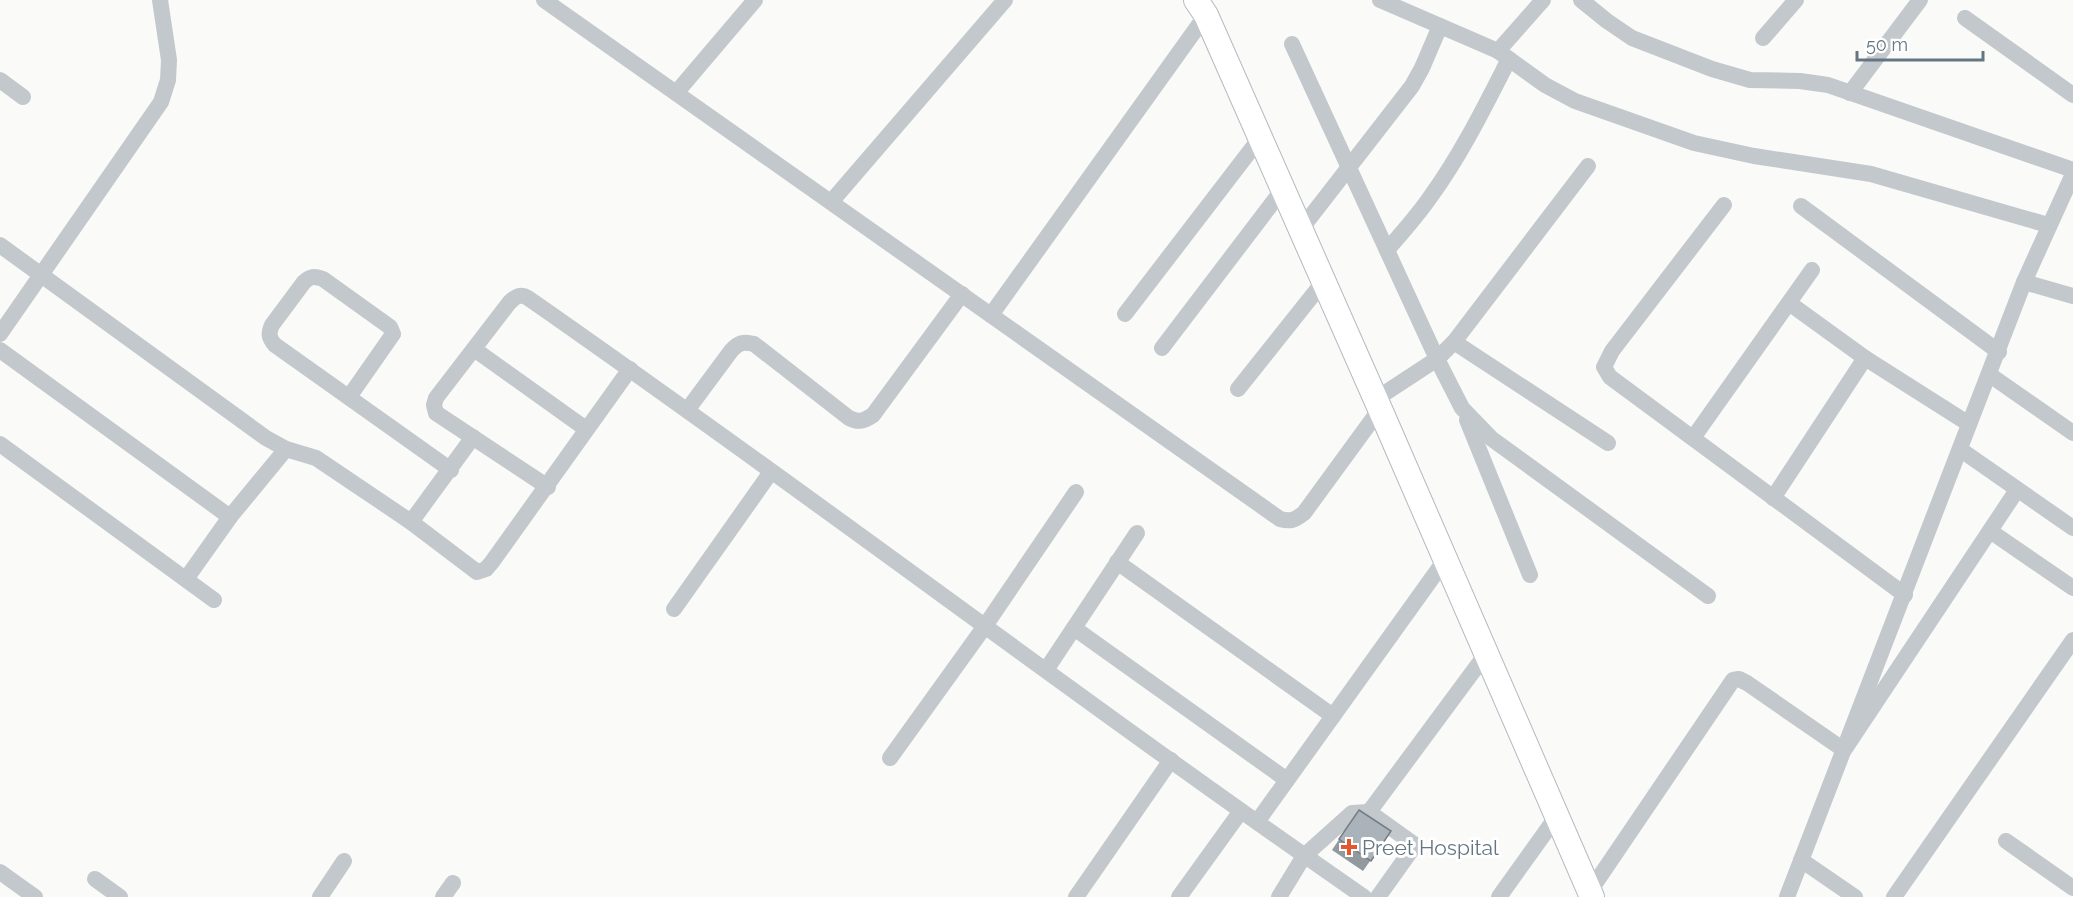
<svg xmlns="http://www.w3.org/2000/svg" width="2073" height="897" font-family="Raleway,sans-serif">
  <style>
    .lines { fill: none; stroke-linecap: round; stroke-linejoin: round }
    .secondary-casing { stroke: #b3babf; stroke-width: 26 }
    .street { stroke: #c3c8cc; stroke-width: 16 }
    .secondary { stroke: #fff; stroke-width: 24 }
    .wall { fill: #929a9f }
    .building { fill: #aab3b9; stroke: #777d82; stroke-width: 1.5 }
    .poi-dot { fill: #e4572e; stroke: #fff; stroke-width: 2 }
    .labels { text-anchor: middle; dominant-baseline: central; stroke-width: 6; stroke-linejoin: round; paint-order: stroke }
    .poi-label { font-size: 21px; fill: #657683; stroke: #fff; text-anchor: start }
  </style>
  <rect width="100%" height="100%" fill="#fafaf8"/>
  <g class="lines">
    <defs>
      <polyline id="secondary" points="1196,0 1206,15 1380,409 1592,897"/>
    </defs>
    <use href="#secondary" class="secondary-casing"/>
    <g class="street">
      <path d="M544,0L1280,519C1291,522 1295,520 1304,513L1380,409"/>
      <polyline points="1380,0 1498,51 1545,85 1575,101 1694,143 1754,156 1871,174 2048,225"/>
      <polyline points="1581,0 1607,21 1632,38 1712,69 1750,80 1800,81 1828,85 2073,170"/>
      <polyline points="1965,18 2073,95"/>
      <polyline points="1763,38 1796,0"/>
      <polyline points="1292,44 1437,359 1462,408 1492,439 1708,596"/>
      <polyline points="1498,51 1543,0"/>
      <polyline points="0,80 23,97"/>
      <polyline points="676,93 755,0"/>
      <polyline points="1850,93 1920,0"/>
      <polyline points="831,202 1005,0"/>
      <polyline points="1724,205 1612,351 1604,367 1610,377 1905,595"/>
      <polyline points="1801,206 1999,352"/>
      <polyline points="1301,229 1412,86 1422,68 1440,26"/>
      <polyline points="0,245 266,438 286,449 316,458 411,522 477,572 486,569 492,562 630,369"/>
      <path d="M1387,250C1402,233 1418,215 1431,196C1462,153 1485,106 1509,59"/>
      <polyline points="2024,282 2073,296"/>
      <polyline points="1789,303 1865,358 1969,424"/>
      <polyline points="1125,314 1260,138"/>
      <polyline points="991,315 1206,15"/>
      <polyline points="0,334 161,102 168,80 169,60 160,0"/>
      <polyline points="1454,342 1608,443"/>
      <polyline points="1162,348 1283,189"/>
      <polyline points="474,349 586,429"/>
      <polyline points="0,350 230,517"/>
      <polyline points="1990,375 2073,433"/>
      <polyline points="1238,389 1324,281"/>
      <path d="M349,397L393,334L390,327L323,279C314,276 311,276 304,282L272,325C268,334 269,338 275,345L451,470"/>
      <polyline points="1376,399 1437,359 1454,342 1588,166"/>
      <path d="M688,409L731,351C738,343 743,341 754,344L849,418C859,423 864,421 873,415L962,294"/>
      <polyline points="1467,420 1530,575"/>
      <polyline points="1693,438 1812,270"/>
      <polyline points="0,444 214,600"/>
      <polyline points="1961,450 2073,528"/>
      <path d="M548,487L436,413L434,405L436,398L509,303C515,297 520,293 528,298C810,494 1082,702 1364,897"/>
      <polyline points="1773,498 1865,358"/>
      <polyline points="411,522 473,437"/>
      <polyline points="1990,531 2073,588"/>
      <polyline points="1117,562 1333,716"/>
      <polyline points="186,579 230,517 286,449"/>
      <polyline points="674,609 771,472"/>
      <polyline points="1074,628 1287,780"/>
      <polyline points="1046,670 1137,533"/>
      <polyline points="890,758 985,626 1076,492"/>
      <polyline points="1257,822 1445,560"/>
      <polyline points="2006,841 2073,888"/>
      <polyline points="1801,860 1855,897"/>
      <polyline points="0,872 35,897"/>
      <polyline points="95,879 120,897"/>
      <polyline points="1590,891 1733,680 1739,679 1747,683 1844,750 2017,490"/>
      <polyline points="320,897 344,861"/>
      <polyline points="443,897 453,883"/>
      <polyline points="1076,897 1171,760"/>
      <polyline points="1179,897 1241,811"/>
      <polyline points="1279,897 1304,856 1352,813 1369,812"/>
      <polyline points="1378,897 1415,845 1369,812 1486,654"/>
      <polyline points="1499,897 1557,816"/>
      <polyline points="1787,897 2024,282 2073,174"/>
      <polyline points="1894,897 2073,640"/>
    </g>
    <use href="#secondary" class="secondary"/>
  </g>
  <polygon class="wall" points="1359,810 1391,831 1363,871 1332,850"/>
  <polygon class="building" points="1359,810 1391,831 1371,861 1339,839"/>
  <path class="poi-dot" d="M1346 838h6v6h6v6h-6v6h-6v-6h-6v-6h6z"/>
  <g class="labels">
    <g class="poi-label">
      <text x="1362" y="847">Preet Hospital</text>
    </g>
  </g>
  <path d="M1857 51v9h126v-9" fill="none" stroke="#657683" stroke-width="3"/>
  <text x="1866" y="51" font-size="18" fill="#657683" stroke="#ffffff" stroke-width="4.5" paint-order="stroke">50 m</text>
</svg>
